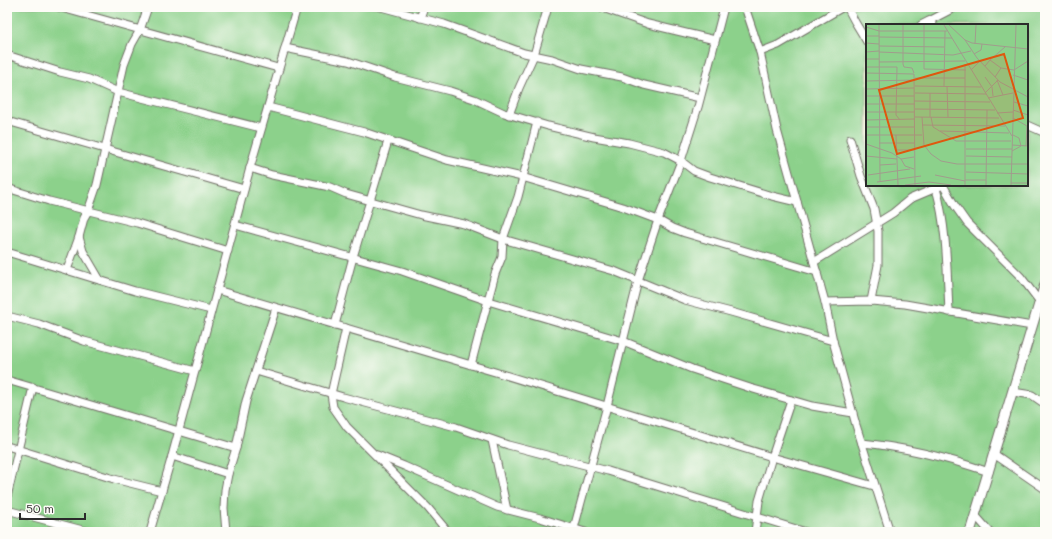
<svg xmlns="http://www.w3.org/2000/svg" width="1052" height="539" font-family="Mali,sans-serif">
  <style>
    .green { fill: #8cd18b; stroke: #5c7e5b; fill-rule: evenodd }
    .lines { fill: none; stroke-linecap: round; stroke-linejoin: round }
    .minor-casing { stroke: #706d64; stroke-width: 9 }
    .tertiary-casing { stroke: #706d64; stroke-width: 11 }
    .minor { stroke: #fff; stroke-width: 7 }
    .tertiary { stroke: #fff; stroke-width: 9 }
    .inset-road { fill: none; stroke: #a19c8d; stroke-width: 1 }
    .view { fill: #df570e; fill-opacity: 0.15; stroke: #df570e; stroke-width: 2 }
    .inset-edge { fill: none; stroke: #2b2b2b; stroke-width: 2 }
  </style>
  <rect width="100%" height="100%" fill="#fdfcf7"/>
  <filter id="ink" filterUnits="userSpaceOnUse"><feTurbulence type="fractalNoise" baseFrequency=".025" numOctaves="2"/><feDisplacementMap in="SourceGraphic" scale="8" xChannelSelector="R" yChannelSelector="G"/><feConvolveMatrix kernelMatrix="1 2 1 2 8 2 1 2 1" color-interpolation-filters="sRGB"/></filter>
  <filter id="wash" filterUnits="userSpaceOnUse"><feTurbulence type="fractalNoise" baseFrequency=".012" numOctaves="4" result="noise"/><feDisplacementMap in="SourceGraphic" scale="16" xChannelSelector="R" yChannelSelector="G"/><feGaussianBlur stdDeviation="0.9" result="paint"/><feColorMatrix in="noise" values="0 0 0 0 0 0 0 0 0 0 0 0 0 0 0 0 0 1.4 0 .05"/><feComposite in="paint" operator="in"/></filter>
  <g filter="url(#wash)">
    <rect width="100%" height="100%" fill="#efe8ce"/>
    <path class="green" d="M7,7H1045V532H7ZM867,25H1027V185H867Z"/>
  </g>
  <g filter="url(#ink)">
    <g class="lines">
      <defs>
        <g id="minor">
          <polyline points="58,7 278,68"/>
          <polyline points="381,7 444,24 524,53 552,59 581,69 622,77 644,85 700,98"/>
          <polyline points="600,7 648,24 715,40"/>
          <polyline points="745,7 760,52 777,130 825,302 833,341 856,425 890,532"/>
          <polyline points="847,7 855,22 867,42"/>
          <polyline points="420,18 424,7"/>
          <polyline points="929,21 956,7"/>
          <polyline points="921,25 929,21 933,25"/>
          <polyline points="285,48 348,61 395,77 450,91 474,99 504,113 548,126 594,137 629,143 664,152 681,161 694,171 710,177 772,196 797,202"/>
          <polyline points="760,52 778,45 843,7"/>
          <polyline points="7,55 60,72 89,79 118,92 261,128"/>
          <polyline points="268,107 364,132 447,160 522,177 623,207 658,220 672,228 685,233 817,272"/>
          <polyline points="509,115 519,88 534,55 548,7"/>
          <polyline points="7,121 244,189"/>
          <polyline points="1027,125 1045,133"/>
          <polyline points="850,139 861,176 874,209 878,231 878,265 871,301"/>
          <polyline points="250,168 272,175 330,187 346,194 421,215 464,224 503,239 614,271 685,300 731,312 833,341"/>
          <polyline points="943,185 955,206 967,223 1021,277 1040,302 1045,306"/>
          <polyline points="7,188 49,201 137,223 228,251"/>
          <path d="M936,188C947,228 947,271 949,312"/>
          <polyline points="235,225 402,271 488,301 623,341 692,369 750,388 812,406 853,413"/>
          <polyline points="7,252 135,291 211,310"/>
          <polyline points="814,262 893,213 910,199 943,185"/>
          <polyline points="67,270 79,237"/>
          <polyline points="100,280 83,251 79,237 84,218 88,211 97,185 124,65 132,44 140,30 148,7"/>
          <polyline points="217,290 495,372 772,457 874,486"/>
          <polyline points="825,302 871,301 905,304 1032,326"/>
          <polyline points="7,316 39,324 84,341 195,371"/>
          <polyline points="335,325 353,257 388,141"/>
          <polyline points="346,328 331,394 333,407 347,427 428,508 448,532"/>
          <polyline points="471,365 495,274 502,257 503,239 518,197 537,122"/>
          <polyline points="256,371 343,397 456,427 508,445 608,471 806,532"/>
          <polyline points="7,380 236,448"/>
          <polyline points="1013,392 1032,395 1045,404"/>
          <polyline points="492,440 507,510"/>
          <path d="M862,443C905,447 948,458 989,472"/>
          <polyline points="7,446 114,479 162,491"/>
          <polyline points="994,454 1045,489"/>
          <polyline points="377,455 404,466 497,507 540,518 585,532"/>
          <polyline points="172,456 228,474"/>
          <polyline points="7,497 33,387"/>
          <polyline points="7,510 90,532"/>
          <polyline points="975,515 990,532"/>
          <polyline points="150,532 172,456 250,168 297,7"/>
          <polyline points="226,532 224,508 225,490 228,474 236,448 246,401 276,308"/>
          <polyline points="573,532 607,406 638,281 658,220 681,161 698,107 724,7"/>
          <polyline points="755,532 759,501 772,457 791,400"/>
        </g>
        <polyline id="tertiary" points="970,532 1045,284"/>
      </defs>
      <use href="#minor" class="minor-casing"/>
      <use href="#tertiary" class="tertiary-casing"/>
      <use href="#minor" class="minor"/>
      <use href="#tertiary" class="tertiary"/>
    </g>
  </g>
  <g transform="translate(866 24)">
    <rect width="162" height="162" fill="#efe8ce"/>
    <path d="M0,1H162V161H0Z" fill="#8cd18b"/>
    <path class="inset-road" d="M13,1L14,157M37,1V40L38,43L46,44L48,49M58,1V45L100,46M78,1L146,112M83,1L99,16L106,19L162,25M0,3L13,7H81M0,12H13M13,13L86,14M99,16L111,34L134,58L162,73M0,19L13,20M109,20L110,1M13,22L78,23M0,28L13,27M13,28L87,31L105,27M108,30L115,26L116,20M0,35H13M124,36L139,23M13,38L99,37M119,42L124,36L135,44L129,53M0,43H31L30,91L34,96M135,44L148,46L162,37M105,46L114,37M0,49L48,50L49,161M147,51L162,56M119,53L126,63L127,72M49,54H99M131,56L137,71M0,57L49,56M49,62L115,63M78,62L79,7M81,62L82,93M0,65L48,64M49,69L120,70M119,69L132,56M0,72H48M122,74L147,69M48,77L124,78M148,78L162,82M0,80H49M49,85L129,86M147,86L162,91M0,88H49M131,89L147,88M49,93L133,94M56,93L58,121L65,130L75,137L91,140H162M64,93V69M65,93L67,103L90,117H145M147,94L161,102M0,96L49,95M56,101L139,102M0,103H49M74,107L143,109M0,111H56M30,111L32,161M13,119H49M0,120L26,129L35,135L39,142L48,145M146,121L162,122M160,122L161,102M100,125H146M31,126H49M146,127L155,122L153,114L147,111M0,132L31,135M100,132L146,133M35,135L48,133M14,141L30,140M100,148L162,150M2,151L44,145M69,151L99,157M99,156H120M11,158L55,152M145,159H162M39,161L63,158L85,161M99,161V40M120,161L121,86M145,161L150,1"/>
    <path class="view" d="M138,30L157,94L31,130L13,66Z"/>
    <rect width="162" height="162" class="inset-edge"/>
  </g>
  <rect width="1052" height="539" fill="none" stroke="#fdfcf7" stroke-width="24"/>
  <path d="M20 513v6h65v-6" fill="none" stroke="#2b2b2b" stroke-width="2"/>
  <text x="26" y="513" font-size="12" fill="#2b2b2b" stroke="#fdfcf7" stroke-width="3" paint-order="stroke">50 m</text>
</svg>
